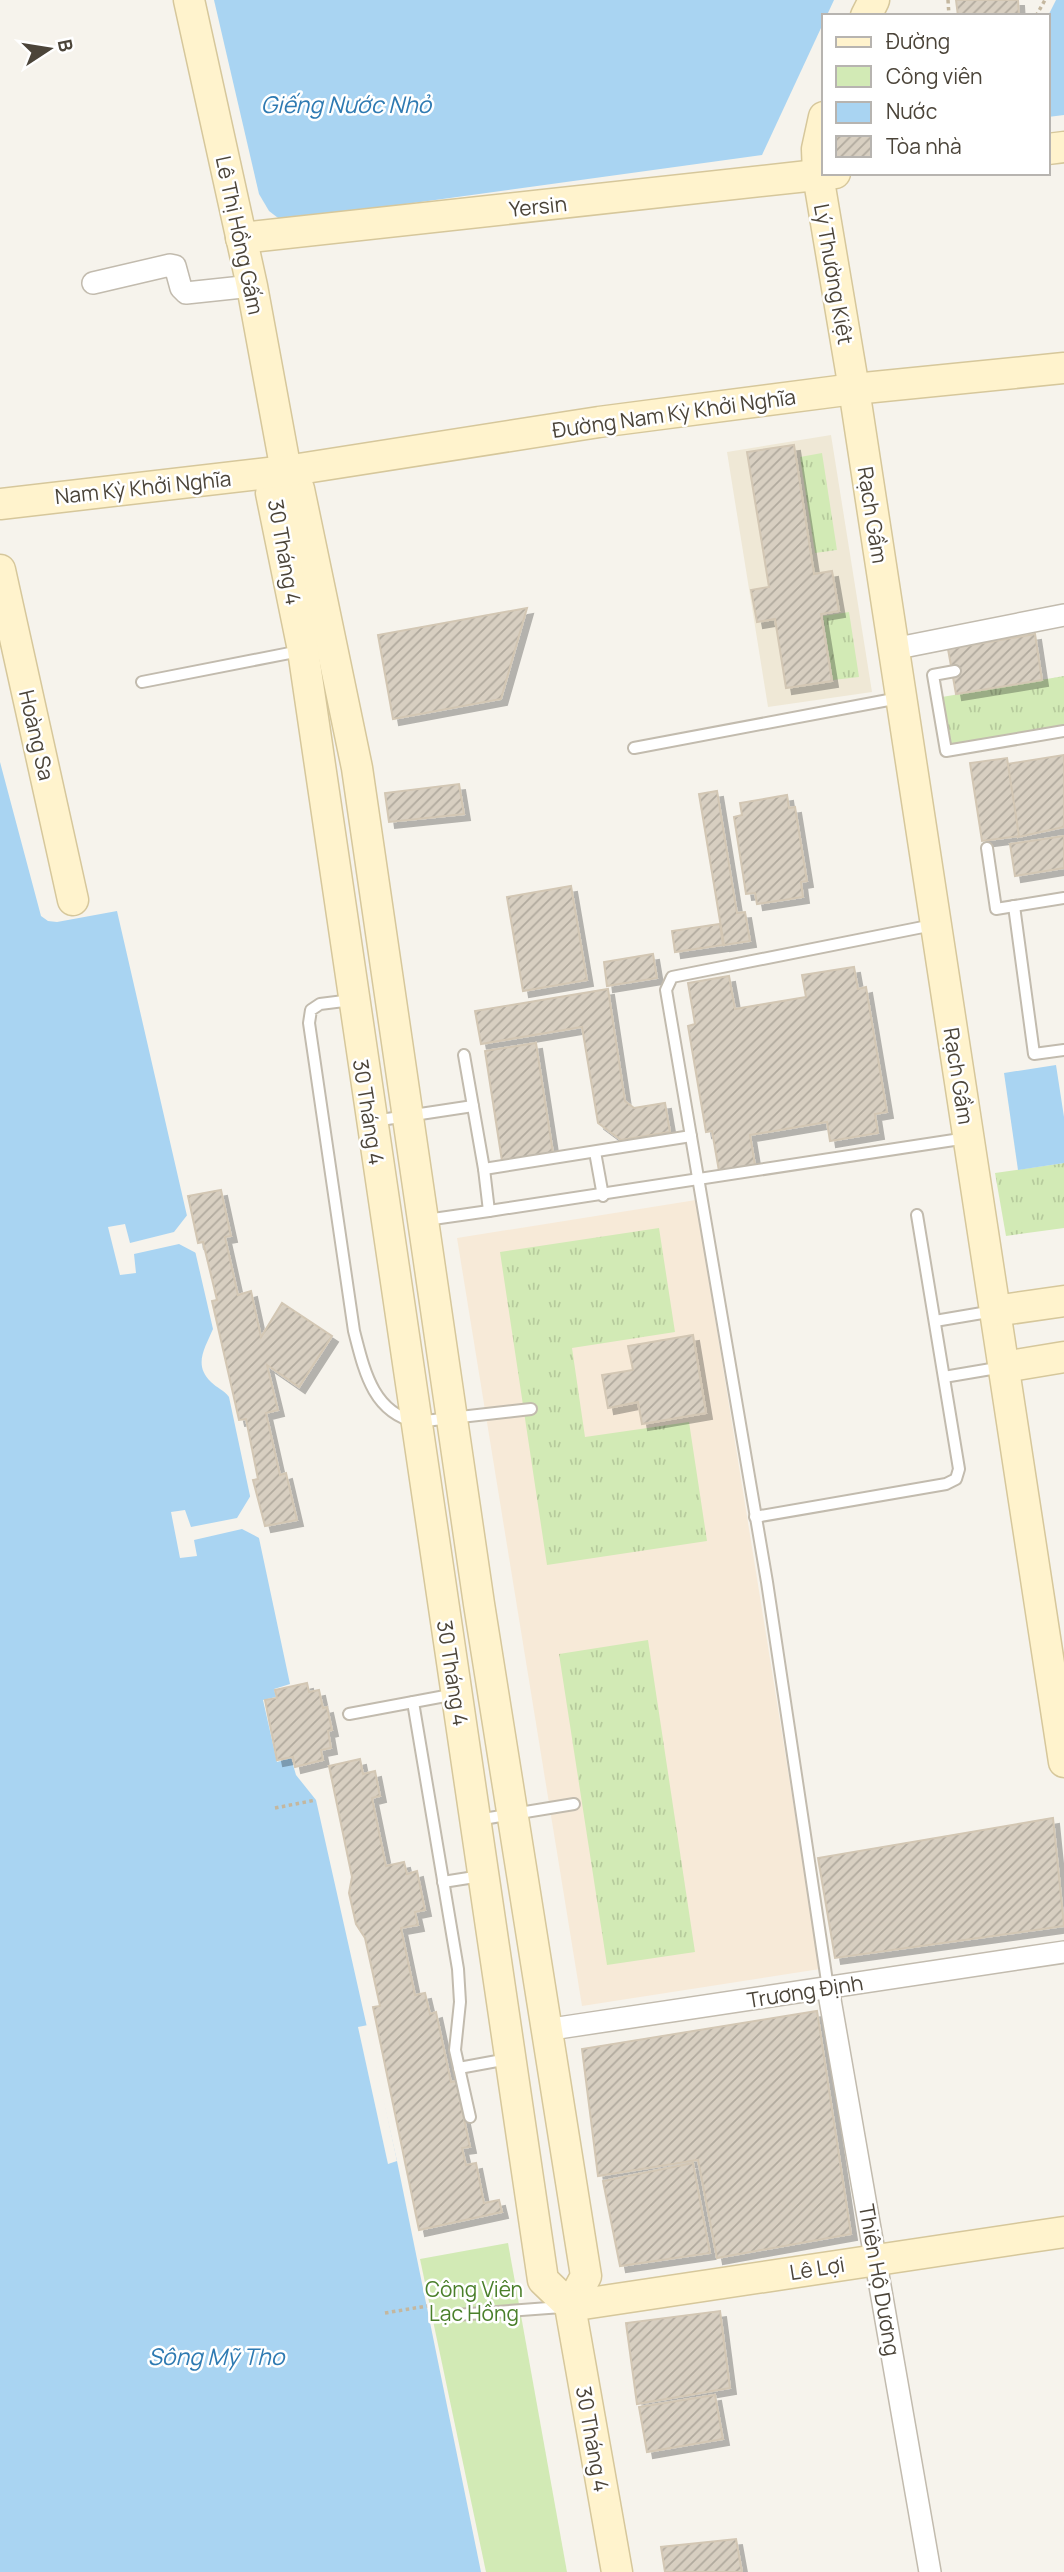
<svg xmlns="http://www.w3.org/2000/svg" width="1064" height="2572" font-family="Manrope,sans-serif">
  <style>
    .commercial { fill: #f7ead8 }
    .education { fill: #efe8d6; fill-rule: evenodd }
    .grass { fill: url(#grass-tufts) }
    .green { fill: #d2eab5 }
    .water { fill: #a9d4f2 }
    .pier { fill: #f6f3ec }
    .building { fill: url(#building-hatch); stroke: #d3c7b4; stroke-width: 2; filter: url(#shadow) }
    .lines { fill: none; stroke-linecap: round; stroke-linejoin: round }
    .lane-casing { stroke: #c2bbae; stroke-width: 14 }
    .street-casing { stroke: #c2bbae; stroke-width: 24 }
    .secondary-casing { stroke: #d6c79b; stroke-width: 33 }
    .path { stroke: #c4b79f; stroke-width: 3.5; stroke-dasharray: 3.5 3.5; stroke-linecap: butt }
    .lane { stroke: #fff; stroke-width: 10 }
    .street { stroke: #fff; stroke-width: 21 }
    .secondary { stroke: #fff3cd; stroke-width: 30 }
    .labels { text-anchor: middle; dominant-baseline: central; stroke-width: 5; stroke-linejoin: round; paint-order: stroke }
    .street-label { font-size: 21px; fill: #4b4439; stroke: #fff }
    .park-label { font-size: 21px; fill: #4a7f2a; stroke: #fff }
    .water-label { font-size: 23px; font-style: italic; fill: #2e7ab2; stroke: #fff }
  </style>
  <defs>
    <pattern id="grass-tufts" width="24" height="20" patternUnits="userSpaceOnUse" patternTransform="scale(1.75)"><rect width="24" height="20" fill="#d2eab5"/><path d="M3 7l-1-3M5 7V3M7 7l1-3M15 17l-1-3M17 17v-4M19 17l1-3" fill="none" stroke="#b6ca9c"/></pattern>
    <pattern id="building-hatch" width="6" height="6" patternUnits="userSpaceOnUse" patternTransform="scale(1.75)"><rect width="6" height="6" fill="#d8cfc1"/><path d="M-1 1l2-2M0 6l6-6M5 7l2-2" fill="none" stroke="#b1aa9e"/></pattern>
    <filter id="shadow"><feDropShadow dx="6" dy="6" stdDeviation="0" flood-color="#0004"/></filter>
  </defs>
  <rect width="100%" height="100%" fill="#f6f3ec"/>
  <polygon class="commercial" points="696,1200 820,1969 582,2006 457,1238"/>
  <path class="education" d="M831,435L872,692L768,707L727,452ZM793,445L814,574L832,572L839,611L821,614L832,681L775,619L756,621L751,591L769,587L747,453ZM801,456L837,550L815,552Z"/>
  <g class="grass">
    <polygon points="822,453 837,550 815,553 800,457"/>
    <polygon points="849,612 859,677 833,680 823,616"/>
    <polygon points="1064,676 1064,731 951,750 942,697"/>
    <polygon points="1064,1163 1064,1228 1006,1236 995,1173"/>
    <polygon points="659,1228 675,1332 572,1348 585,1437 689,1422 707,1541 547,1565 500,1252"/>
    <polygon points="648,1640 695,1952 607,1965 559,1654"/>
  </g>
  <polygon class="green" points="508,2243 567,2572 486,2572 420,2259"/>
  <g class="water">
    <polygon points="214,0 834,0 762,155 282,221 269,211 259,194"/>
    <polygon points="1056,0 1064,0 1064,115 1048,117 1048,16"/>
    <path d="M0,762L41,916L48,921L57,922L117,911L213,1329C205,1348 193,1365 211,1382C217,1388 224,1390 229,1397L290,1684L274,1689L276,1697L263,1700L277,1762L291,1758L296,1775L316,1800L397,2161L481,2572H0Z"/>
    <polygon points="1056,1065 1064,1117 1064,1163 1018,1170 1004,1073"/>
  </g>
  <g class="pier">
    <polygon points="188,1214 198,1254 179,1244 134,1254 136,1273 120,1275 108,1227 125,1224 130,1243 174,1232"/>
    <polygon points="251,1495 261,1539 242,1529 194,1540 197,1556 180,1558 171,1512 185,1510 191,1527 237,1518"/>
    <polygon points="368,2025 397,2161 388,2164 358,2027"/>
  </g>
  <g class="building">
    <polygon points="956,0 1018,0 1019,15 958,16"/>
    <polygon points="794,445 814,574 832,571 839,611 821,614 832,681 786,688 775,619 757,622 751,590 769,587 747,452"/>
    <polygon points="527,608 501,699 393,719 378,635"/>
    <polygon points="1035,634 1042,680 956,694 948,649"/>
    <polygon points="1064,755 1064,827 1018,837 1007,764"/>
    <polygon points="1007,758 1019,836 982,841 970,763"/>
    <polygon points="459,784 464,814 389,822 385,793"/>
    <polygon points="717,791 737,913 745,912 750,941 724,945 699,794"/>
    <polygon points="787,795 789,808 795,807 807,881 801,882 803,897 757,904 755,893 746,894 734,817 742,815 740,803"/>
    <polygon points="1064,836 1064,868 1015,876 1010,844"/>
    <polygon points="571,886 587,980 523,991 507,897"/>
    <polygon points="720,924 723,945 675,952 672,931"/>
    <polygon points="653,954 657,978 607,986 604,962"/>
    <polygon points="854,967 858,989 866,987 887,1112 875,1114 878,1133 830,1141 827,1122 750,1135 755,1165 719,1171 712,1131 706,1132 688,1026 695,1024 688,983 729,976 735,1009 806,997 802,975"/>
    <polygon points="608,989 625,1101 634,1108 665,1103 670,1132 621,1140 598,1123 582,1027 481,1044 475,1011"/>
    <polygon points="536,1043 553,1153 502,1161 485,1051"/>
    <polygon points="221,1190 231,1236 225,1237 238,1295 251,1291 261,1337 282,1303 332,1336 299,1387 267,1365 278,1410 266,1413 280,1475 286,1473 297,1520 265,1526 253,1480 258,1479 246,1419 239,1420 212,1301 217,1300 203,1242 198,1243 188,1196"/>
    <polygon points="693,1335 706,1413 642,1424 638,1402 608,1408 602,1375 633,1370 628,1346"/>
    <polygon points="307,1683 309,1692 319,1690 323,1708 327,1707 332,1730 328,1731 331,1748 321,1750 323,1760 295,1767 293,1757 277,1760 265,1700 277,1698 275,1690"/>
    <polygon points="360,1759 363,1774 375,1771 380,1796 372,1798 386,1866 404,1862 407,1874 417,1871 425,1910 415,1912 418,1925 401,1928 415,1995 425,1993 430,2014 436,2012 451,2082 456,2081 470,2147 462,2148 466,2165 476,2163 484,2203 499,2200 502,2212 419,2230 373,2007 380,2006 365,1938 356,1924 349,1893 352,1877 329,1766"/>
    <polygon points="1053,1818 1064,1926 835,1958 818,1858"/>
    <polygon points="817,2011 851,2234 717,2258 698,2160 598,2176 582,2049"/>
    <polygon points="693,2163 710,2253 620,2266 603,2181"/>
    <polygon points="720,2311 730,2388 637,2404 626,2323"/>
    <polygon points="715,2395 723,2439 647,2452 639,2407"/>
    <polygon points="736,2539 742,2572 665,2572 661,2547"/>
  </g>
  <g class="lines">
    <defs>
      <g id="lane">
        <polyline points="955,671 933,675 946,751 1064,731"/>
        <polyline points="142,682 300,651"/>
        <polyline points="634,748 899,698"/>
        <polyline points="987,848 996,909 1064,898"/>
        <polyline points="1014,906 1034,1054 1064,1050"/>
        <path d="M352,1000L320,1004L311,1010L309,1023L354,1331C364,1369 372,1412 416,1422L531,1409"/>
        <polyline points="464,1055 484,1169 691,1136"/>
        <polyline points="374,1121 473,1106"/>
        <polyline points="595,1152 603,1196"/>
        <polyline points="484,1169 489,1211 967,1138"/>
        <polyline points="426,1220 489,1211"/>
        <polyline points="935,1321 994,1311"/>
        <polyline points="944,1377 1003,1367"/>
        <polyline points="755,1517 946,1484 956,1479 959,1469 917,1215"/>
        <polyline points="413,1702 458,1969 460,2002 455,2050 470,2117"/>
        <polyline points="349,1714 456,1694"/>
        <polyline points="477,1820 574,1804"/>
        <polyline points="443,1882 481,1876"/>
        <polyline points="828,1988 767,1582 666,990 672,977 933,925"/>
        <polyline points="459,2068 508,2059"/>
        <polyline points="456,2315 562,2307"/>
      </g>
      <g id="street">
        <polyline points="93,283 170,265 175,266 181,288 186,293 252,286"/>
        <polyline points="893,649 1064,615"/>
        <polyline points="828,1988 930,2572"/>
        <polyline points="545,2030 1064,1952"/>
      </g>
      <g id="secondary">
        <polyline points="189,0 252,286 286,471 299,489 357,768 479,1604 586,2276 570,2306"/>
        <polyline points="866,16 874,0"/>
        <polyline points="824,117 817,149 818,175 854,389 1064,1762"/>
        <polyline points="1048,149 1064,147"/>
        <polyline points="241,238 835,173"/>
        <polyline points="286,471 271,493 303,650 543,2280 570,2306 617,2572"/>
        <polyline points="0,504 286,471 599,422 854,389 1064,368"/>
        <polyline points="0,570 73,900"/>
        <polyline points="995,1311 1064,1301"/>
        <polyline points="1004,1367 1064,1357"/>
        <polyline points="570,2306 1064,2232"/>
      </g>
    </defs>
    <use href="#lane" class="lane-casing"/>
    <use href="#street" class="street-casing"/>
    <use href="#secondary" class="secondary-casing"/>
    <g class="path">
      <polyline points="948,0 949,16"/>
      <polyline points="1036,16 1045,0"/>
      <polyline points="275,1808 316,1800"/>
      <polyline points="385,2313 427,2306"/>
    </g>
    <use href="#lane" class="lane"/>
    <use href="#street" class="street"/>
    <use href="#secondary" class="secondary"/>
  </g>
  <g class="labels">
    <g class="street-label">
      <text transform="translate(538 206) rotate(-6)">Yersin</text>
      <text transform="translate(240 235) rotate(78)">Lê Thị Hồng Gấm</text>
      <text transform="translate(834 274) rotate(80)">Lý Thường Kiệt</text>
      <text transform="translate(674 413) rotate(-8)">Đường Nam Kỳ Khởi Nghĩa</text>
      <text transform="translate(143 487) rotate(-6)">Nam Kỳ Khởi Nghĩa</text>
      <text transform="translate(873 515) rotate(81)">Rạch Gầm</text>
      <text transform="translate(285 552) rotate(80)">30 Tháng 4</text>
      <text transform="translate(37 735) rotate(77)">Hoàng Sa</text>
      <text transform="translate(959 1076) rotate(81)">Rạch Gầm</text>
      <text transform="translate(369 1112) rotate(81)">30 Tháng 4</text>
      <text transform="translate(453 1673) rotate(81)">30 Tháng 4</text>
      <text transform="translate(805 1991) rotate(-9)">Trương Định</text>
      <text transform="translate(817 2268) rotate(-9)">Lê Lợi</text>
      <text transform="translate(880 2280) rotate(80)">Thiên Hộ Dương</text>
      <text transform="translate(593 2439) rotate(80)">30 Tháng 4</text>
    </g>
    <g class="park-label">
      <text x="474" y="2289">Công Viên<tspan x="474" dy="24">Lạc Hồng</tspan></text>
    </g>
    <g class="water-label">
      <text x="346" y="104">Giếng Nước Nhỏ</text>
      <text x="216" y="2356">Sông Mỹ Tho</text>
    </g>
  </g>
  <rect x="822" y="14" width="228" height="161" fill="#ffffff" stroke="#b7b4b0" stroke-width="2"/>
  <rect x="836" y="37" width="35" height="10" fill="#fff3cd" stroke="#b7b4b0" stroke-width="2"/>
  <text x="886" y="49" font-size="21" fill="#4b4439">Đường</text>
  <rect x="836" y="66" width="35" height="21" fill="#d2eab5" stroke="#b7b4b0" stroke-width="2"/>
  <text x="886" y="84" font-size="21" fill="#4b4439">Công viên</text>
  <rect x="836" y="102" width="35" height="21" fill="#a9d4f2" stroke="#b7b4b0" stroke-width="2"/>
  <text x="886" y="119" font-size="21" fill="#4b4439">Nước</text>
  <rect x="836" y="136" width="35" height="21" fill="url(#building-hatch)" stroke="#b7b4b0" stroke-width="2"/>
  <text x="886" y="154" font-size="21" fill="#4b4439">Tòa nhà</text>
  <g transform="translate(49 49) rotate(78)" stroke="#ffffff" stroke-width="5" paint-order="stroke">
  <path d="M0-5L12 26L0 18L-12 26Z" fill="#4b4439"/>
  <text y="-10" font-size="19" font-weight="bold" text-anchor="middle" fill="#4b4439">B</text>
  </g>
</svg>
